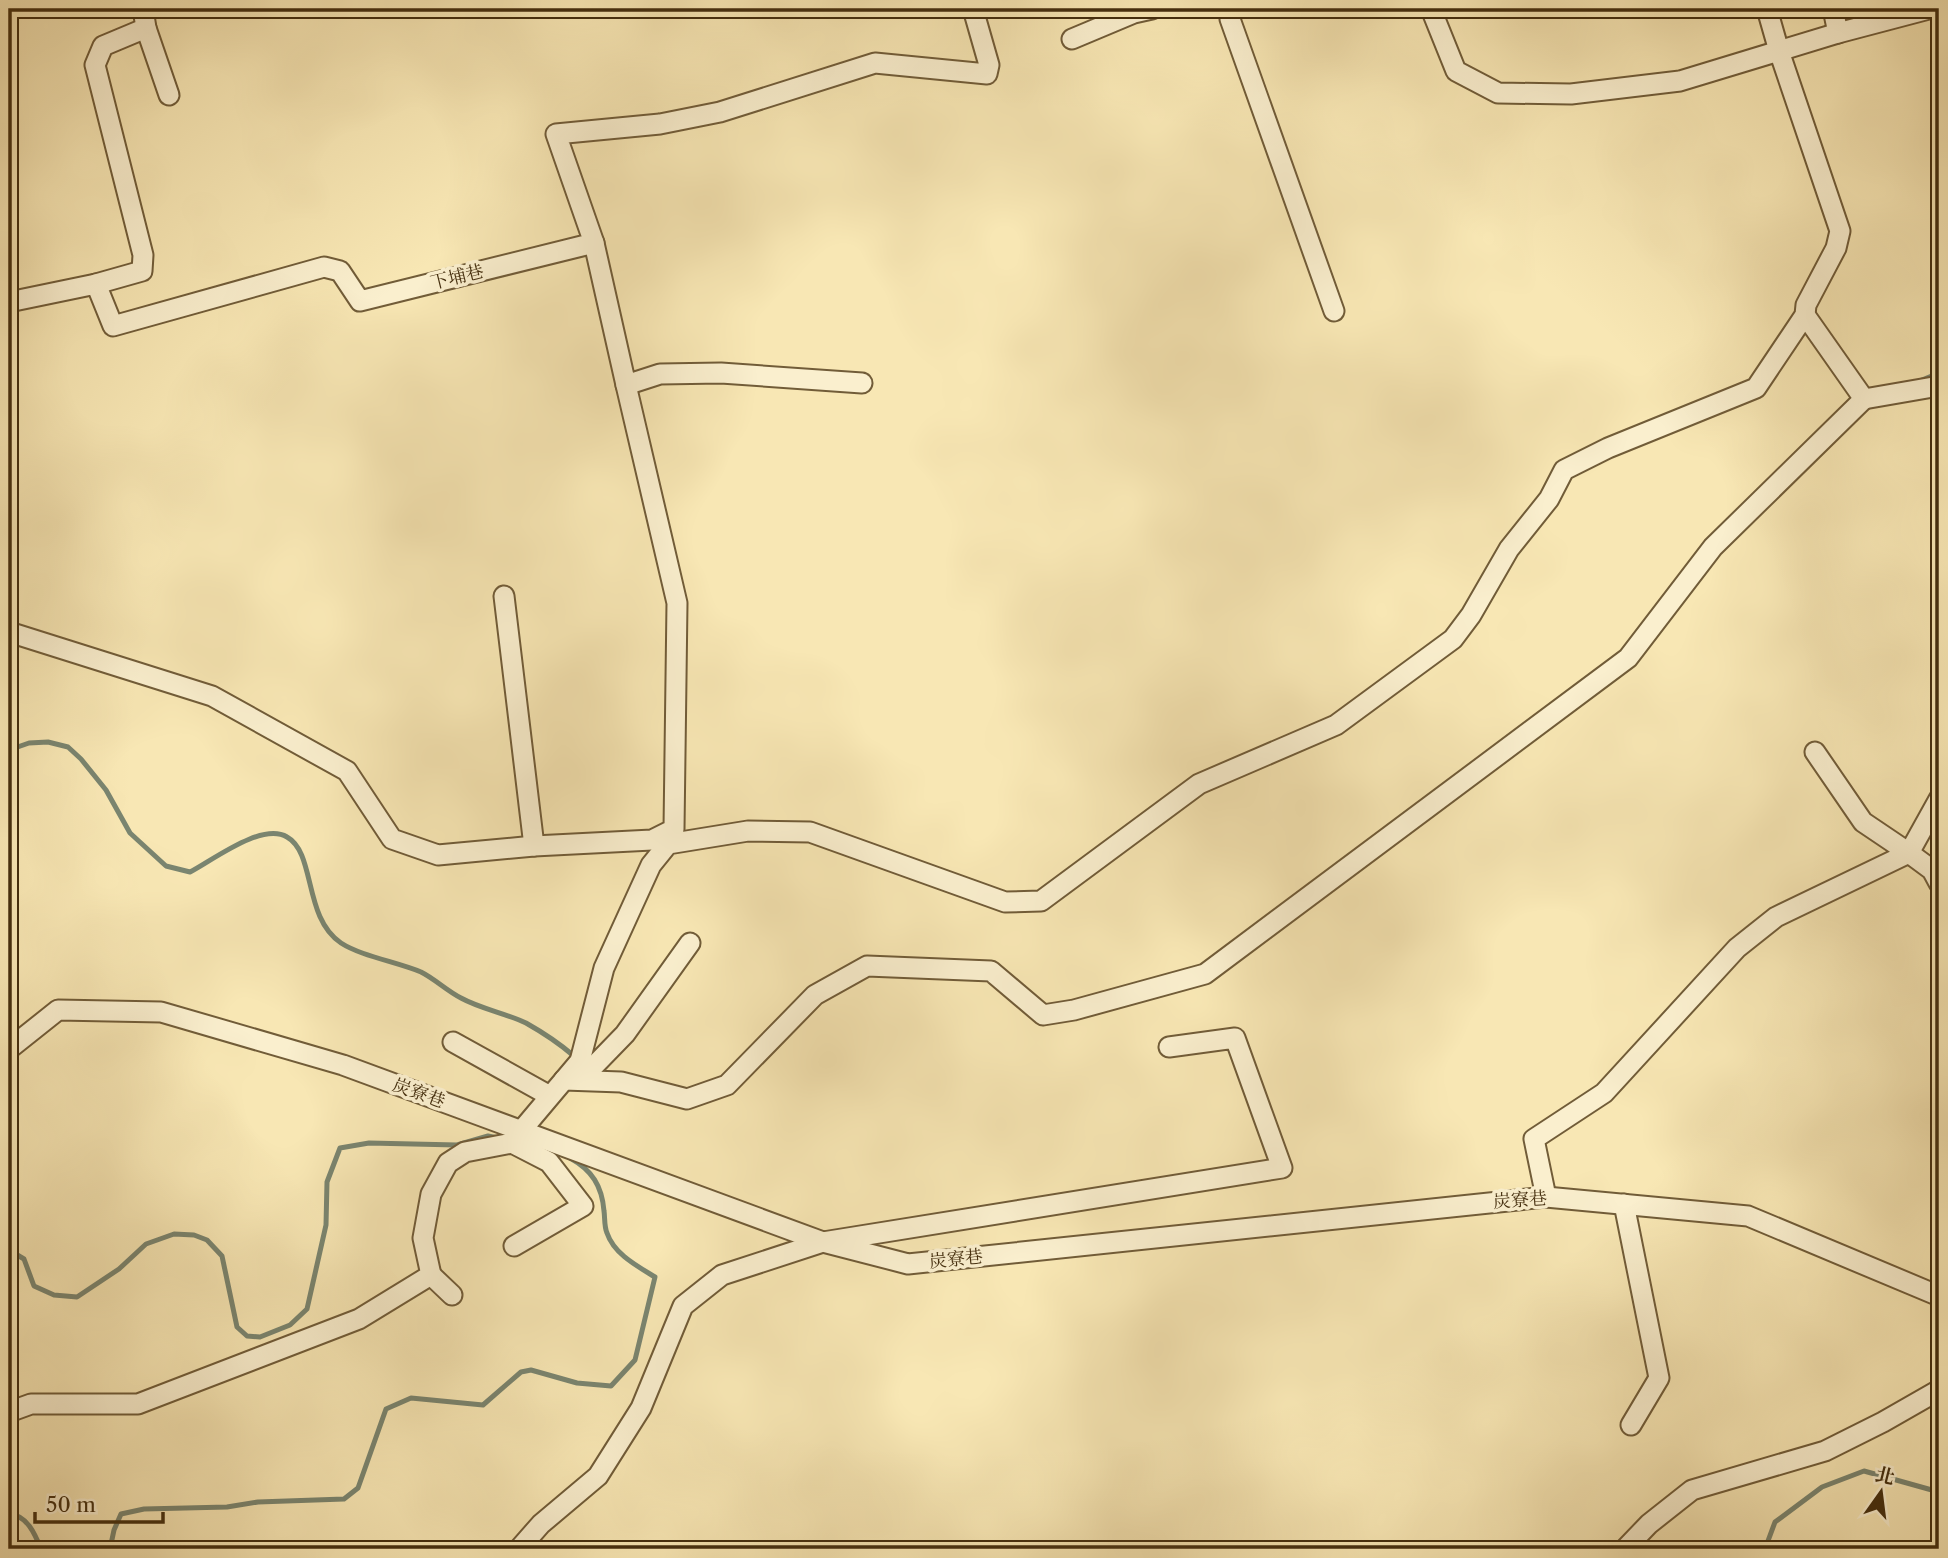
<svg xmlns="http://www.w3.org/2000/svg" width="1948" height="1558" font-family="'Libre Caslon Text','Noto Serif TC',serif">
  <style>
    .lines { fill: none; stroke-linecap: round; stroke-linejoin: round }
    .stream { stroke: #7a8570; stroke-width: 5 }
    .minor-casing { stroke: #715c38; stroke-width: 23 }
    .minor { stroke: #faefce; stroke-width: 19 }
    .labels { text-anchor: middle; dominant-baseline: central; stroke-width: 7; stroke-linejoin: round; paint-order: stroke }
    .street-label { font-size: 18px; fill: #442e0e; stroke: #faefce }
  </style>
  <rect width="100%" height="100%" fill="#f8e7b4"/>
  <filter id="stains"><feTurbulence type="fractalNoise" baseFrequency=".00286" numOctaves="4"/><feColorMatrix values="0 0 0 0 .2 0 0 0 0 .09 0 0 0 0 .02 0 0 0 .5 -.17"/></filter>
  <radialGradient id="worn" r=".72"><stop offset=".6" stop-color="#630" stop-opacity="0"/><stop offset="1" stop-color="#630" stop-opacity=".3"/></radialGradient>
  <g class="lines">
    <g class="stream">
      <polyline points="1922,380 1939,373"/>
      <path d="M9,750L29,743L48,742L68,747L81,759L106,790L130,833L166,866L190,872C213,860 262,822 287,837C316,853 303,918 341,943C361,956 397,962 421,972C435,979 447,991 461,998C481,1009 505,1013 526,1023C542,1032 560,1044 574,1056"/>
      <polyline points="9,1250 24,1259 34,1286 54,1295 77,1297 119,1269 146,1244 174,1234 194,1235 207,1240 222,1256 237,1327 247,1336 260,1337 290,1325 307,1309 326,1225 327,1182 340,1148 369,1143 457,1145 488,1136 498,1138"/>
      <path d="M9,1514C27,1515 35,1534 41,1549"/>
      <path d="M110,1549L114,1530L121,1514L144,1509L227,1507L258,1502L344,1499L358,1488L386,1409L411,1398L483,1405L521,1372L531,1370L577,1383L611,1386L635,1360L655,1277C637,1266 614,1254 607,1233C604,1226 605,1217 604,1211C602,1186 592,1170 570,1158"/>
      <polyline points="1765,1549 1775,1522 1822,1487 1864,1471 1939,1492"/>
    </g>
    <defs>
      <g id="minor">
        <polyline points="143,9 146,28 103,46 95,65 143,255 142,271 96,284 113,326 324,267 340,271 360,301 594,243 556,134 660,124 720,112 875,63 987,74 989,65 973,9"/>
        <polyline points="1233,9 1230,19 1334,311"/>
        <polyline points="1431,9 1456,71 1498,93 1571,94 1680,81 1838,33"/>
        <polyline points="1833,9 1838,33 1929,9"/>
        <polyline points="146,28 169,95"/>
        <polyline points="1072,39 1134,13 1152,9"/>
        <polyline points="594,243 626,385 660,374 721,373 862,383"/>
        <polyline points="9,302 96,284"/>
        <polyline points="1864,399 1939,386"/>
        <polyline points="9,632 212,696 347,771 392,839 438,855 534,846 504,596"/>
        <polyline points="1939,799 1909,853 1932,870 1939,883"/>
        <polyline points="534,846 652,840 674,829 677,603 626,385"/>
        <polyline points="453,1042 550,1096"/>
        <polyline points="9,1049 58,1010 161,1012 343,1065 823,1242 908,1264 1546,1197 1748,1216 1939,1296"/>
        <polyline points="580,1061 592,1068 625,1034 690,943"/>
        <polyline points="564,1080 621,1082 687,1099 727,1085 815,995 867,966 991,971 1043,1015 1074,1010 1205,974 1628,658 1713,547 1864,399 1805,315"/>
        <polyline points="521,1131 580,1061 604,968 651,865 668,844 748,831 810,832 1005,902 1041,901 1199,784 1336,725 1453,639 1471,615 1509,549 1549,499 1564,470 1608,448 1756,388 1805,315 1806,305 1836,248 1840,231 1779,51 1767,9"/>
        <polyline points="1546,1197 1534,1139 1604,1093 1737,948 1776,917 1909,853 1863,822 1815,752"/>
        <polyline points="1624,1204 1659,1378 1631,1425"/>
        <polyline points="431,1275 452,1295"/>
        <polyline points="9,1412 31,1404 138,1404 359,1319 431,1275 423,1238 431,1194 448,1163 465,1152 512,1143 549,1162 583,1206 514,1246"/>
        <polyline points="519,1549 541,1524 598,1476 641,1408 683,1306 722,1275 823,1242 1282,1168 1235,1038 1169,1047"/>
        <polyline points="1625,1549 1649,1524 1692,1490 1825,1451 1883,1422 1939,1390"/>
      </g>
    </defs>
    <use href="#minor" class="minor-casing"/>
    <use href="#minor" class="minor"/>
  </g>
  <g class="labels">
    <g class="street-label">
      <text transform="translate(457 277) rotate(-14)">下埔巷</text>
      <text transform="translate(419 1093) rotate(20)">炭寮巷</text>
      <text transform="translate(1520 1200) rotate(-4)">炭寮巷</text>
      <text transform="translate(956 1259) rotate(-6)">炭寮巷</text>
    </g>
  </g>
  <rect width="1948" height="1558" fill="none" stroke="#f8e7b4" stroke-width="35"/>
  <rect x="10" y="10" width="1927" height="1537" fill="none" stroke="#442e0e" stroke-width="3.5"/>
  <rect x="18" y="18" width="1913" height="1523" fill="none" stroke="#442e0e" stroke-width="2"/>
  <g transform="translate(1881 1492) rotate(14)" stroke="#faefce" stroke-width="5" paint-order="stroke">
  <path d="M0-5L12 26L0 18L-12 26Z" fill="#442e0e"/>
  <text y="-10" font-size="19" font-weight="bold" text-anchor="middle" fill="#442e0e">北</text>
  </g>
  <path d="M35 1512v10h128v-10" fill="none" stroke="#442e0e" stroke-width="3.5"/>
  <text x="46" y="1512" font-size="21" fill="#442e0e" stroke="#faefce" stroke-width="5" paint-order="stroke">50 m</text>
  <rect width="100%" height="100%" filter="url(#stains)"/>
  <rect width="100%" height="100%" fill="url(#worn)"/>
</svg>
